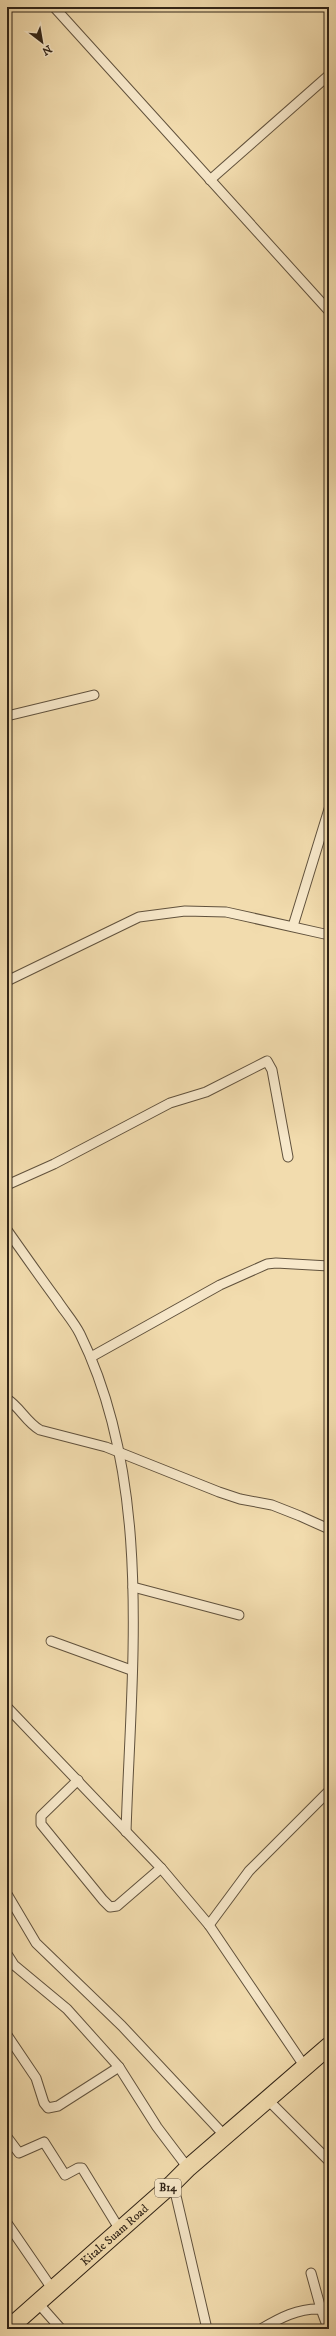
<svg xmlns="http://www.w3.org/2000/svg" width="336" height="2336" font-family="'IM FELL DW Pica',serif">
  <style>
    .lines { fill: none; stroke-linecap: round; stroke-linejoin: round }
    .street-casing { stroke: #61523d; stroke-width: 11 }
    .highway-casing { stroke: #312417; stroke-width: 19 }
    .street { stroke: #f7e8ca; stroke-width: 9 }
    .highway { stroke: #f2dcae; stroke-width: 17 }
    .labels { text-anchor: middle; dominant-baseline: central; stroke-width: 3; stroke-linejoin: round; paint-order: stroke }
    .shield { fill: #f7e8ca; stroke: #6c5f4d; stroke-width: 1 }
    .shield-label { font-size: 11px; font-weight: bold; fill: #312417 }
    .street-label { font-size: 12px; fill: #312417; stroke: #f7e8ca }
  </style>
  <rect width="100%" height="100%" fill="#f2dcae"/>
  <filter id="stains"><feTurbulence type="fractalNoise" baseFrequency=".005" numOctaves="4"/><feColorMatrix values="0 0 0 0 .2 0 0 0 0 .09 0 0 0 0 .02 0 0 0 .5 -.17"/></filter>
  <radialGradient id="worn" r=".72"><stop offset=".6" stop-color="#630" stop-opacity="0"/><stop offset="1" stop-color="#630" stop-opacity=".3"/></radialGradient>
  <g class="lines">
    <defs>
      <g id="street">
        <polyline points="54,7 329,311"/>
        <polyline points="210,180 329,75"/>
        <polyline points="7,716 94,695"/>
        <polyline points="293,926 329,809"/>
        <polyline points="7,981 139,917 185,911 226,912 329,935"/>
        <polyline points="7,1185 54,1164 170,1103 206,1092 267,1061 272,1070 288,1157"/>
        <path d="M7,1230C24,1254 40,1277 57,1300C64,1311 74,1322 80,1334C154,1484 131,1670 126,1832"/>
        <polyline points="91,1357 220,1285 267,1264 276,1263 329,1266"/>
        <path d="M7,1399C20,1407 26,1422 40,1430L106,1447L219,1492L240,1499L272,1505L300,1516L329,1529"/>
        <polyline points="133,1587 239,1615"/>
        <polyline points="51,1641 131,1670"/>
        <polyline points="7,1707 161,1868 209,1925 305,2067"/>
        <polyline points="78,1780 41,1816 41,1824 103,1900 110,1907 117,1906 161,1868"/>
        <polyline points="7,1894 36,1943 122,2026 225,2136"/>
        <polyline points="209,1925 249,1871 329,1791"/>
        <polyline points="7,1954 14,1965 67,2009 119,2067 157,2127 188,2168"/>
        <polyline points="7,2035 36,2078 44,2103 48,2108 58,2106 119,2067"/>
        <polyline points="267,2099 329,2161"/>
        <polyline points="7,2137 19,2153 44,2142 65,2175 78,2168 82,2168 120,2230"/>
        <polyline points="173,2183 207,2329"/>
        <polyline points="7,2223 53,2290"/>
        <polyline points="311,2273 321,2309"/>
        <polyline points="38,2303 61,2329"/>
        <path d="M261,2329C280,2318 298,2308 321,2309L328,2328"/>
      </g>
      <g id="highway">
        <path id="s1" d="M8,2329L173,2183L188,2168L329,2046"/>
      </g>
    </defs>
    <use href="#street" class="street-casing"/>
    <use href="#highway" class="highway-casing"/>
    <use href="#street" class="street"/>
    <use href="#highway" class="highway"/>
  </g>
  <g class="labels">
    <rect class="shield" x="155" y="2179" width="26" height="18" rx="3"/>
    <g class="shield-label">
      <text x="168" y="2188">B14</text>
    </g>
    <g class="street-label">
      <text stroke="none"><textPath href="#s1" startOffset="142">Kitale Suam Road</textPath></text>
    </g>
  </g>
  <rect width="336" height="2336" fill="none" stroke="#f2dcae" stroke-width="24"/>
  <rect x="8" y="8" width="320" height="2320" fill="none" stroke="#312417" stroke-width="2"/>
  <rect x="12" y="12" width="312" height="2312" fill="none" stroke="#312417"/>
  <g transform="translate(42 42) rotate(149)" stroke="#f7e8ca" stroke-width="3" paint-order="stroke">
  <path d="M0-3L7 15L0 10L-7 15Z" fill="#312417"/>
  <text y="-6" font-size="11" font-weight="bold" text-anchor="middle" fill="#312417">N</text>
  </g>
  <rect width="100%" height="100%" filter="url(#stains)"/>
  <rect width="100%" height="100%" fill="url(#worn)"/>
</svg>
